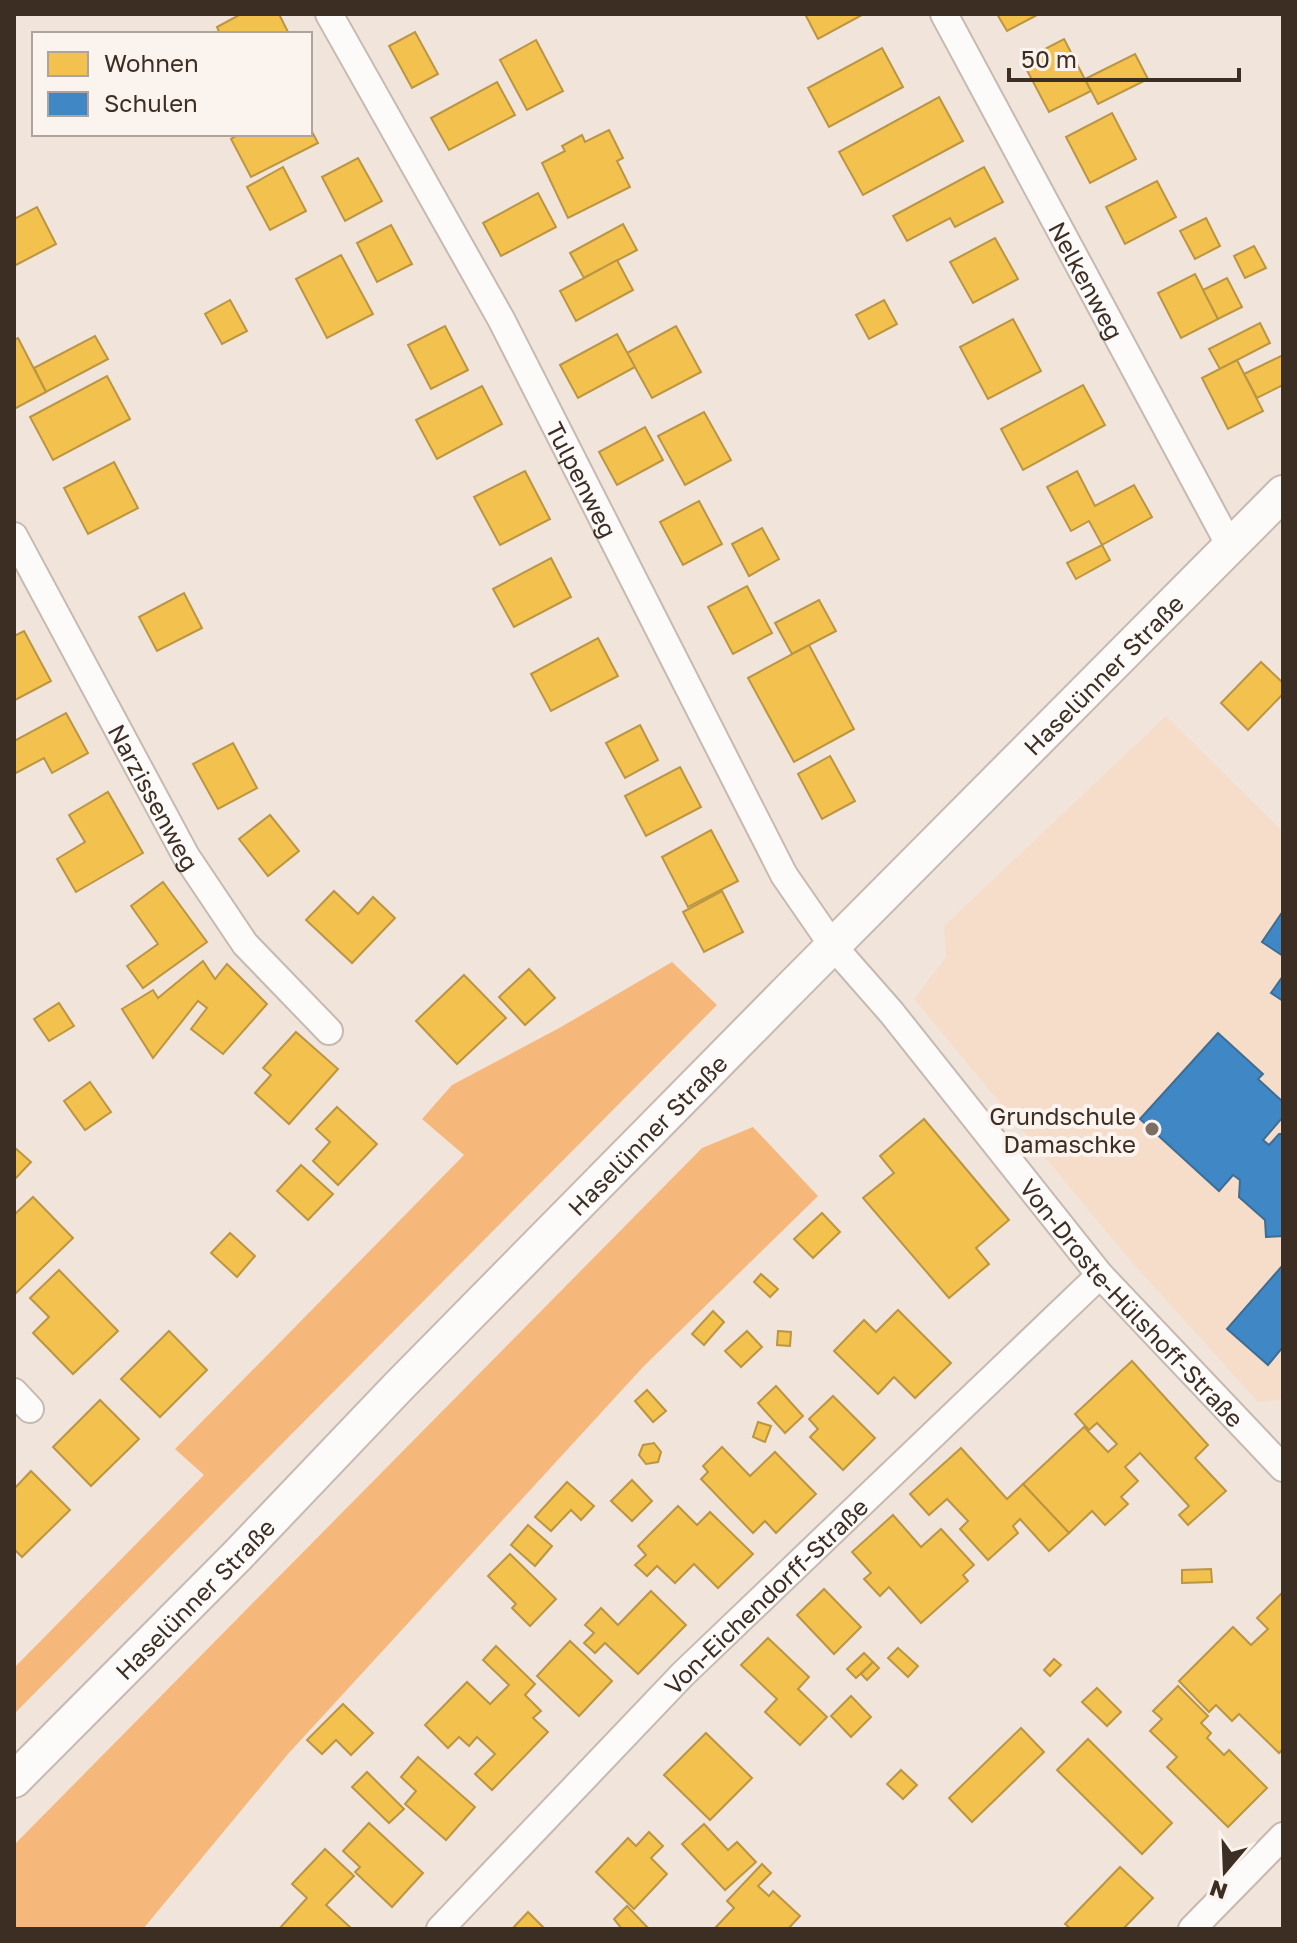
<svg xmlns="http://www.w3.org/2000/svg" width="1297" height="1943" font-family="'Golos Text',sans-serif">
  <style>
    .built { fill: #f6ddca }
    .forest { fill: #f6b77b }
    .homes { fill: #f2c14e; stroke: #bb9541; stroke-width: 2 }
    .schools { fill: #3f88c5; stroke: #3e6d94; stroke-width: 2 }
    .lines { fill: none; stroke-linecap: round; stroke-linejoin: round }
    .minor-casing { stroke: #c6b9b0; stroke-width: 30 }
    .tertiary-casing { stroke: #c6b9b0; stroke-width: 38 }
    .minor { stroke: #fdfbfa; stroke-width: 26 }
    .tertiary { stroke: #fdfbfa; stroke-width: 34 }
    .poi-dot { fill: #7b6e63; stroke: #fbf3ee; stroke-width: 3 }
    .labels { text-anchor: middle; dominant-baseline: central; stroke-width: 8; stroke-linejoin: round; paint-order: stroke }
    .street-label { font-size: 24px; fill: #3c2e23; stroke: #fbf3ee }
    .poi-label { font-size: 24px; fill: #3c2e23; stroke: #fbf3ee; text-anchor: end }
  </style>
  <rect width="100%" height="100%" fill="#f1e4db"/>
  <polygon class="built" points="1166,716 1283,832 1283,1398 1279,1400 1258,1402 1129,1259 914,999 946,957 944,926"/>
  <g class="forest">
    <polygon points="672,962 717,1005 14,1714 14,1668 204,1475 175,1449 464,1155 422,1119 452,1085 561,1027"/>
    <polygon points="753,1127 818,1196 643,1367 288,1754 143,1929 14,1929 14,1845 702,1148"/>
  </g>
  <g class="homes">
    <polygon points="241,14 279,14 289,34 220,34 217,27"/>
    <polygon points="805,14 861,14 862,15 818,39"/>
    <polygon points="997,14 1039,14 1007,31"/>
    <polygon points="415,32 438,74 412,88 389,46"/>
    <polygon points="1064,39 1091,91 1049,112 1022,61"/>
    <polygon points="536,40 563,91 527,110 500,60"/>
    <polygon points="882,48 903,87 829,127 808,88"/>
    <polygon points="1135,54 1148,79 1098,104 1085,79"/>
    <polygon points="497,82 515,115 449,150 431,118"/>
    <polygon points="939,97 963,141 863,195 839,152"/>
    <polygon points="1112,113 1136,159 1090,183 1066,137"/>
    <polygon points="310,128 318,143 251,177 231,139 240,134 310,134"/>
    <polygon points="609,130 623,158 617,161 630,187 568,218 542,163 565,151 562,146 582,135 585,142"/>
    <polygon points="358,158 382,201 345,221 322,177"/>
    <polygon points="283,167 306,211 270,230 247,187"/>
    <polygon points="984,167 1003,202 955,227 950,218 907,241 893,216"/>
    <polygon points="1157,181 1176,217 1125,244 1106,207"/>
    <polygon points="538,193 556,227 501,256 483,223"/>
    <polygon points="37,207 56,244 14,266 14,219"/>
    <polygon points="1206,218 1220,246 1195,259 1180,231"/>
    <polygon points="623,224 637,250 584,278 570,253"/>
    <polygon points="391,225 412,264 377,282 357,243"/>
    <polygon points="995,238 1018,279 973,303 950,262"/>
    <polygon points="1254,246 1266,268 1245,278 1234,256"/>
    <polygon points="341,255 373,314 327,338 296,279"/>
    <polygon points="617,260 633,290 576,321 560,291"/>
    <polygon points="1195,274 1218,319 1181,338 1158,293"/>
    <polygon points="1227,278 1242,307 1218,319 1203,290"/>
    <polygon points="230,300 247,331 222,344 205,314"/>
    <polygon points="884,300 897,324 869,339 856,315"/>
    <polygon points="1013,319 1041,371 988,399 960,347"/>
    <polygon points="1260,323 1270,343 1220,369 1209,349"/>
    <polygon points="445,326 468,370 431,389 408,345"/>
    <polygon points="676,326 701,372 652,398 627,353"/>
    <polygon points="617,334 635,367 578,398 560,365"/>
    <polygon points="95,336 108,359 46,392 34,368"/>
    <polygon points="18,338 46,392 14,409 14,340"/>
    <polygon points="1283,355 1283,385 1257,398 1244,374"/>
    <polygon points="1237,360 1263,411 1228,429 1202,378"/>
    <polygon points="107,376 130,419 53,460 30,417"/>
    <polygon points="1083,385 1105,425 1023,470 1001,429"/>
    <polygon points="482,386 502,424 437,459 416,420"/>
    <polygon points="704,412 731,460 685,485 658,436"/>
    <polygon points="645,427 663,460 617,485 599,452"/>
    <polygon points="114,462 138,508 88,534 64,488"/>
    <polygon points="525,471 550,519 500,545 474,497"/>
    <polygon points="1077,471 1095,506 1134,485 1152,517 1102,545 1089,521 1071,531 1047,487"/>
    <polygon points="699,501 722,544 683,565 660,522"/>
    <polygon points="762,528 779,559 749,576 732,544"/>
    <polygon points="1102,545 1110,560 1076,579 1067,563"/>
    <polygon points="551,558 571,597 514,627 493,589"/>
    <polygon points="747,586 772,633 733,654 708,607"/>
    <polygon points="184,593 202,628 157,651 139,617"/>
    <polygon points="819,600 836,631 792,654 775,623"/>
    <polygon points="24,631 51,681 15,700 14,636"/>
    <polygon points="598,638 618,676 551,711 531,674"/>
    <polygon points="809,645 854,729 794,762 748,678"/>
    <polygon points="1261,662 1283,683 1283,694 1248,730 1221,703"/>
    <polygon points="66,713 88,753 52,773 44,758 14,774 14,741"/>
    <polygon points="640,725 658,760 625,778 606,743"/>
    <polygon points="233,743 257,788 218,809 193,764"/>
    <polygon points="830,756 855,801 822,819 798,774"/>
    <polygon points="680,767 701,807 646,836 625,796"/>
    <polygon points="108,792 143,853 76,892 57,859 85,842 69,815"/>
    <polygon points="270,815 299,851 268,876 239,839"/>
    <polygon points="711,830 738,881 688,907 662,857"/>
    <polygon points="163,882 207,942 143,988 127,966 158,944 131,906"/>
    <polygon points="334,891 358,914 373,897 395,918 352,963 306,920"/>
    <polygon points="722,891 743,932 704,952 683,912"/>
    <polygon points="203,961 215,979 227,964 267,1004 223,1054 191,1029 207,1008 198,1001 153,1058 122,1009 153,990 158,998"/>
    <polygon points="529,969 555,998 525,1025 499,997"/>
    <polygon points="464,975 506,1018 457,1064 416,1021"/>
    <polygon points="59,1003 74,1026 49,1041 34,1019"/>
    <polygon points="296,1032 338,1069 289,1124 255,1093 271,1075 263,1068"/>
    <polygon points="90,1082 111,1112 85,1130 64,1101"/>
    <polygon points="337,1107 377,1144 338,1185 313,1161 330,1142 316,1129"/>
    <polygon points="924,1119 1009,1220 976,1248 989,1264 949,1298 863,1198 894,1173 880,1156"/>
    <polygon points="14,1147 31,1162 14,1180"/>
    <polygon points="301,1165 333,1194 308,1220 277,1191"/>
    <polygon points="33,1197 73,1238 14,1295 14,1215"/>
    <polygon points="822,1213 840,1232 813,1258 794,1239"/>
    <polygon points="230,1233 255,1256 237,1277 211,1253"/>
    <polygon points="59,1270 118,1331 73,1374 33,1333 49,1317 30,1298"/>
    <polygon points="761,1274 778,1289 770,1297 754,1282"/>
    <polygon points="898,1310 951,1363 915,1398 894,1377 878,1394 834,1351 864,1320 876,1332"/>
    <polygon points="713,1311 724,1322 704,1345 692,1334"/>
    <polygon points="169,1331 207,1370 160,1417 121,1379"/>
    <polygon points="747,1331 762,1347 741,1367 725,1351"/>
    <polygon points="778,1331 791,1332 790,1346 777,1345"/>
    <polygon points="1132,1361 1208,1445 1195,1458 1226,1491 1188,1525 1179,1515 1189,1506 1140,1453 1125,1467 1138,1481 1121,1497 1128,1504 1105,1525 1092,1511 1069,1533 1023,1484 1084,1427 1108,1452 1117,1444 1097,1423 1089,1430 1075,1414"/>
    <polygon points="776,1386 803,1416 785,1433 758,1403"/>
    <polygon points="647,1390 666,1411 653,1422 635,1401"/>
    <polygon points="833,1396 875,1438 843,1470 810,1437 818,1429 809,1419"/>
    <polygon points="100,1400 139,1439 91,1486 53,1447"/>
    <polygon points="758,1422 771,1426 765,1442 753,1437"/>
    <polygon points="654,1443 661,1452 658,1462 646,1464 639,1455 643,1445"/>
    <polygon points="722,1447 750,1476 775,1452 816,1494 776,1533 765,1521 753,1533 701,1479 708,1472 703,1466"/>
    <polygon points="961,1448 1007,1499 1023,1484 1069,1533 1049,1551 1020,1519 1013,1526 1018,1533 988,1560 960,1529 968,1521 947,1499 929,1515 910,1494"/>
    <polygon points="31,1471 70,1510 22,1557 14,1549 14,1489"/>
    <polygon points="632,1480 652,1501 632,1521 611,1501"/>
    <polygon points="567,1482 594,1506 581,1520 571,1510 551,1531 535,1517"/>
    <polygon points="678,1506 697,1525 710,1512 753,1554 718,1588 694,1564 675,1583 657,1566 647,1576 635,1565 646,1555 638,1546"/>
    <polygon points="893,1515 921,1547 941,1529 974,1565 963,1575 968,1581 921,1623 889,1587 880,1596 864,1579 871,1573 852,1552"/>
    <polygon points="528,1525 552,1546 535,1566 511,1545"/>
    <polygon points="510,1554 556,1599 530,1626 512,1608 516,1604 488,1576"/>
    <polygon points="1211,1569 1212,1582 1182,1583 1182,1570"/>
    <polygon points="824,1589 861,1627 834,1654 797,1615"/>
    <polygon points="651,1591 686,1625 638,1674 605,1643 595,1653 584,1643 594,1633 585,1625 601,1608 618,1625"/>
    <polygon points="1283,1592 1283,1749 1279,1753 1239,1714 1232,1721 1216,1705 1209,1712 1179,1681 1233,1627 1251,1645 1268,1629 1257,1618"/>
    <polygon points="768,1638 809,1677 798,1689 827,1717 800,1745 765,1712 777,1699 741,1665"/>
    <polygon points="570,1641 612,1681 579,1716 537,1676"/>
    <polygon points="496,1646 535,1684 525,1695 541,1711 533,1718 548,1732 492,1790 475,1774 495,1754 477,1737 469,1746 459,1737 448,1748 425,1725 467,1682 490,1704 509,1685 483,1660"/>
    <polygon points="898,1648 918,1666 908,1677 888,1658"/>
    <polygon points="864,1653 873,1662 856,1678 847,1669"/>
    <polygon points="1054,1659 1061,1665 1050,1676 1044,1670"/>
    <polygon points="873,1662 879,1668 867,1680 861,1674"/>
    <polygon points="1178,1686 1208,1716 1201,1723 1211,1733 1207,1738 1224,1755 1229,1750 1267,1788 1228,1827 1167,1767 1177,1757 1150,1731 1162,1719 1153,1711"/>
    <polygon points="1097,1688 1121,1712 1107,1726 1082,1702"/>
    <polygon points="851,1696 871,1717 851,1737 831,1716"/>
    <polygon points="343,1704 373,1733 351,1755 336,1740 322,1754 307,1740"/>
    <polygon points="1021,1728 1044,1752 972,1822 949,1798"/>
    <polygon points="706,1733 752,1778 710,1820 664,1775"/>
    <polygon points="1088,1739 1172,1823 1142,1854 1057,1770"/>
    <polygon points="418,1757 475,1807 446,1840 405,1804 416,1791 401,1777"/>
    <polygon points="901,1770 917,1785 903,1799 887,1784"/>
    <polygon points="367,1772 404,1809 389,1823 352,1787"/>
    <polygon points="369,1823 423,1873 392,1907 355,1872 360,1867 343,1851"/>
    <polygon points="704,1824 728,1850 737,1842 756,1862 725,1890 682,1844"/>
    <polygon points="649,1832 663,1846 651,1858 667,1874 634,1909 596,1872 628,1838 636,1846"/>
    <polygon points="325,1849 354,1876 326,1905 352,1929 279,1929 307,1898 292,1884"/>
    <polygon points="762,1864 771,1873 758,1886 769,1896 773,1891 800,1916 788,1929 714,1929 734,1908 727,1901"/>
    <polygon points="1120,1867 1153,1898 1123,1929 1071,1929 1065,1924"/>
    <polygon points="627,1906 649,1929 622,1929 614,1919"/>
    <polygon points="528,1912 545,1929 512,1929"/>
  </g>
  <g class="schools">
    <polygon points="1283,911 1283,956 1262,942"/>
    <polygon points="1283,976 1283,1001 1271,993"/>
    <polygon points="1218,1033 1263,1074 1258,1079 1283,1102 1283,1117 1263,1140 1269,1145 1279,1134 1283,1134 1283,1236 1266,1237 1265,1220 1239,1197 1240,1180 1233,1175 1219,1191 1140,1119"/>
    <polygon points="1283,1265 1283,1347 1268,1365 1227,1329"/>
  </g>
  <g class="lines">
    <defs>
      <g id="minor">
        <path id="s1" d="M329,14L501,319L784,875L833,946L891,1012L1100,1275L1283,1468"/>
        <path id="s2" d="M944,14L1230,546"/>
        <path id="s3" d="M14,536L186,856L245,944L329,1031"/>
        <polyline points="14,1392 30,1409"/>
        <path id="s4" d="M440,1929L683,1674L1100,1275"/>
        <polyline points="1192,1929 1283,1836"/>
      </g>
      <g id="tertiary">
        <path id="s5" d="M14,1780L236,1557L398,1387L789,990L1283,493"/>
      </g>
    </defs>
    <use href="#minor" class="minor-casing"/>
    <use href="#tertiary" class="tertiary-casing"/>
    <use href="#minor" class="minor"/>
    <use href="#tertiary" class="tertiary"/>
  </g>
  <circle class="poi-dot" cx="1152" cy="1129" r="8"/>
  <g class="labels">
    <g class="street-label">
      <text stroke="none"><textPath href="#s2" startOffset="302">Nelkenweg</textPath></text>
      <text stroke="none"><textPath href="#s1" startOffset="530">Tulpenweg</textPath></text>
      <text stroke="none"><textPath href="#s5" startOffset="1552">Haselünner Straße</textPath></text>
      <text stroke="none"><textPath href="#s3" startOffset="296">Narzissenweg</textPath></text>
      <text stroke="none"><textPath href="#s5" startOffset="904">Haselünner Straße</textPath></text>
      <text stroke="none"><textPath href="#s1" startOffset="1526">Von-Droste-Hülshoff-Straße</textPath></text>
      <text stroke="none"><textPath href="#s4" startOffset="466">Von-Eichendorff-Straße</textPath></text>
      <text stroke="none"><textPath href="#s5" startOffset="256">Haselünner Straße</textPath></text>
    </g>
    <g class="poi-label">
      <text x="1136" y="1115">Grundschule<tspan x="1136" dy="28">Damaschke</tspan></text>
    </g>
  </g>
  <rect width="1297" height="1943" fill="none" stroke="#3c2e23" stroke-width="32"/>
  <rect x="32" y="32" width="280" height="104" fill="#fbf3ee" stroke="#afa49d" stroke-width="2"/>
  <rect x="48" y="52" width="40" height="24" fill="#f2c14e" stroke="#afa49d" stroke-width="2"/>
  <text x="104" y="72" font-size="24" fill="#3c2e23">Wohnen</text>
  <rect x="48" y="92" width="40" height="24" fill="#3f88c5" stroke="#afa49d" stroke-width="2"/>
  <text x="104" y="112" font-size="24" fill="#3c2e23">Schulen</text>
  <g transform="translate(1225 1871) rotate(199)" stroke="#fbf3ee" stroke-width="6" paint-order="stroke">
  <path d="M0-6L14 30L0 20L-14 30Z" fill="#3c2e23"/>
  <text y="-12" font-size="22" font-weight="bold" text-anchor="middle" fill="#3c2e23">N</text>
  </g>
  <path d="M1009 68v12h230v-12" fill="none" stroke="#3c2e23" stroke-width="4"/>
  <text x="1021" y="68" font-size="24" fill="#3c2e23" stroke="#fbf3ee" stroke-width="6" paint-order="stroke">50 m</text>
</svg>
